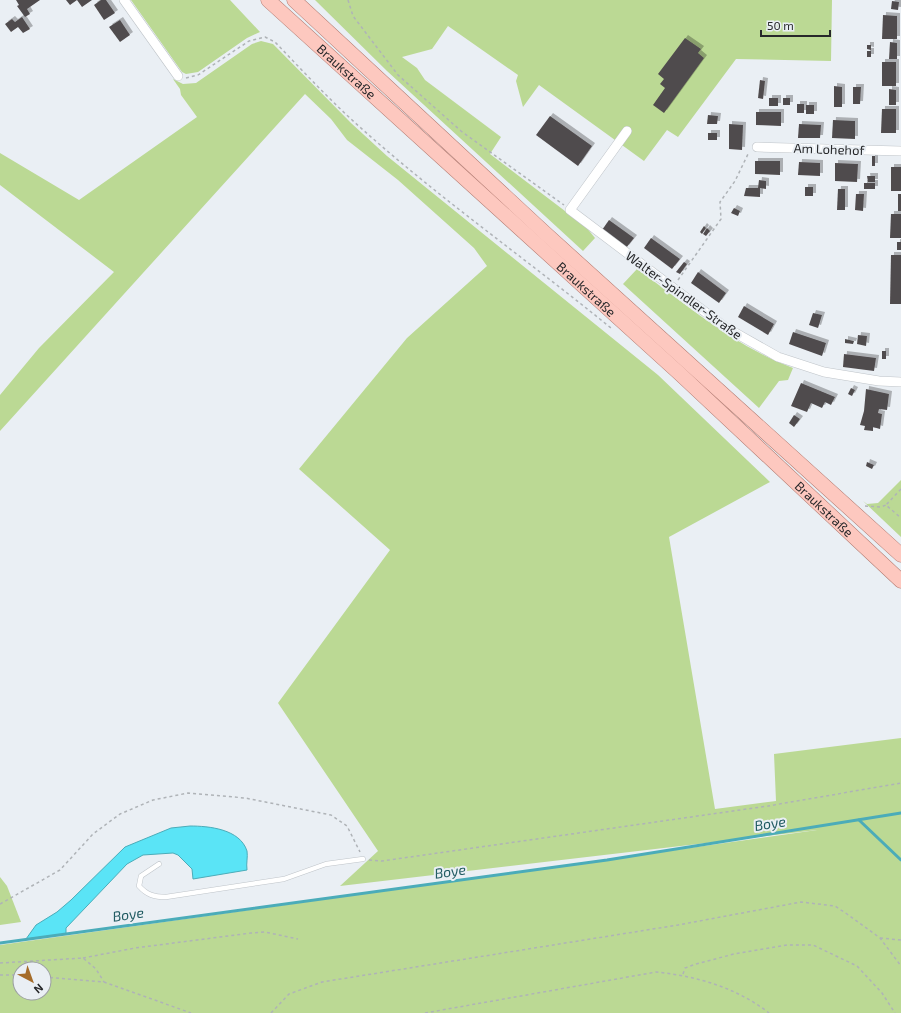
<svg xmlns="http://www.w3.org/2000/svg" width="901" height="1013" font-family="'Exo 2',sans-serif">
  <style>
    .green { fill: #bbd994; fill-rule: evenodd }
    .water { fill: #5ae4f6; stroke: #4bacb9 }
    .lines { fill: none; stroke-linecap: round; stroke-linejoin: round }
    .stream { stroke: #4bacb9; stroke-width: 3 }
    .building { fill: #504b4d; filter: url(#shadow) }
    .lane-casing { stroke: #bfc4c9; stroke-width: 5.5 }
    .street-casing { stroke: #bfc4c9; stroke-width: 10 }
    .primary-casing { stroke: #b1796f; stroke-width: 15 }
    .path { stroke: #afb3b7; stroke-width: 1.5; stroke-dasharray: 3 3; stroke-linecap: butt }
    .lane { stroke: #fff; stroke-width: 4.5 }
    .street { stroke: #fff; stroke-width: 9 }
    .primary { stroke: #fdc8bf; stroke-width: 14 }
    .labels { text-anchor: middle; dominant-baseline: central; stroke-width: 4; stroke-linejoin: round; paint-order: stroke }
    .street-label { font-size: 13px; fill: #27282a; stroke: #eaeff4 }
    .water-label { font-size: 14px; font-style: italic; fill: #215b62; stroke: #eaeff4 }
  </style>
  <defs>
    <filter id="shadow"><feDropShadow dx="3" dy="-3" stdDeviation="0" flood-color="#0004"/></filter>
  </defs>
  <rect width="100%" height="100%" fill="#eaeff4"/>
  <g class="green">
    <polygon points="131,0 230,0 260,32 247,38 198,72 186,74 182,72"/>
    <polygon points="315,0 832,0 831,61 736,59 678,137 667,130 644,161 539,85 523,107 516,81 518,75 448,26 432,49 402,57 417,68 425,80 501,137 490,154 586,227 595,238 583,251 387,71"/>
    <path d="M261,41L273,44L351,123L387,156L658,375L770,482L669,537L715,809L776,801L774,754L901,738V1013H0V945L817,830L340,886L378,851L278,703L390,550L299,469L407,338L487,266L474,248L398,180L347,140L331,119L305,94L0,431V395L39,348L114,272L0,185V153L79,200L197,117L181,95L180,89L173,79L183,84L196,83L252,44ZM20,969H44V993H20Z"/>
    <path d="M637,269C687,305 734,346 793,368L788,380L779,381L759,408L623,284Z"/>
    <polygon points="901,480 901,537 863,501 867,504 878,503"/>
    <polygon points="0,877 7,886 21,922 0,925"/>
  </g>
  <path class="water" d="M190,826C209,826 240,829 247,851C248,857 246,863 247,870L193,879L192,869L178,855L173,853L143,855L127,864L66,928V934L26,939L36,925L57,912L71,900L125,847L171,828Z"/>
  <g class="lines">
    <g class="stream">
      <polyline points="859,820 901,860"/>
      <polyline points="0,943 607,860 901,813"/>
    </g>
  </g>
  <g class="building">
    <polygon points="16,0 40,0 27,9 30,14 25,17 17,6 19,5"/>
    <polygon points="66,0 92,0 82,7 77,0 70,5"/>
    <polygon points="101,0 106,0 115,13 104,20 94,5"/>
    <polygon points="892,1 899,2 898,10 891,9"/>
    <polygon points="883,15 897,16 897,39 882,39"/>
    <polygon points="22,17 30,29 23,33 18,27 11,32 5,24 12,19 15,22"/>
    <polygon points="120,20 130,35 120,42 109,27"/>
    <polygon points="685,38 701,49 698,53 704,58 664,113 653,105 665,88 660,84 664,79 658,74"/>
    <polygon points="890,42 897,43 897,59 889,59"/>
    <polygon points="867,45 871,45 871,50 867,49"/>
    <rect x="867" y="51" width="4" height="6"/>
    <rect x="882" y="62" width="14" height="24"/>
    <polygon points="760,80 765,81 763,99 758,98"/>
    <polygon points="834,86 842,87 842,107 834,107"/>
    <polygon points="853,87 861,87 860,104 853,104"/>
    <polygon points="889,89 896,90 896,105 889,105"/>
    <rect x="769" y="98" width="9" height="8"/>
    <rect x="783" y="98" width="7" height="7"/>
    <rect x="797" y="104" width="7" height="9"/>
    <rect x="806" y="105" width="8" height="9"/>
    <polygon points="882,109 896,109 896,133 881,133"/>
    <polygon points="756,112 781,112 781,126 756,125"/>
    <polygon points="708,115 718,116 717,124 707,124"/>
    <polygon points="550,116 592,146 578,166 536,135"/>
    <polygon points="833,120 855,121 855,139 832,138"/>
    <polygon points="729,124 743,125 742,150 729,149"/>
    <polygon points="799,124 821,125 820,138 798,138"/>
    <rect x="708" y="133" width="9" height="7"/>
    <rect x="872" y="156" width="3" height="10"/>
    <polygon points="755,161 780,161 780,175 755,174"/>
    <polygon points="799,162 820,163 820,176 798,175"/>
    <polygon points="835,163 858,164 857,182 835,181"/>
    <rect x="891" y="167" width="10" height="24"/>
    <polygon points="867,176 875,176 875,182 868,182"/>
    <polygon points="759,180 766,181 766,189 760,188 760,197 744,196 746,188 758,188"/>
    <rect x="864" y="183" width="11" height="6"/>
    <rect x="805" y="187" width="8" height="9"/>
    <polygon points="838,189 845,189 845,210 837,210"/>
    <polygon points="856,194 864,194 863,211 855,210"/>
    <rect x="898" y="194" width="3" height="17"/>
    <polygon points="734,208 740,211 738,216 731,213"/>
    <polygon points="891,214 901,214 901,238 890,238"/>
    <polygon points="609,220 634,238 626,248 602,230"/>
    <polygon points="704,226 706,228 702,234 700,232"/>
    <polygon points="707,228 710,231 706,236 703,234"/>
    <polygon points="651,238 680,259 672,269 644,248"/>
    <rect x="897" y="242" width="4" height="8"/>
    <polygon points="891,255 901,255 901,304 890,304"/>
    <polygon points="684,262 687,264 680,274 676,272"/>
    <polygon points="698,272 726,293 719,303 691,283"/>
    <polygon points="744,306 774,324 768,335 738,317"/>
    <polygon points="813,313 822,315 818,328 809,325"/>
    <polygon points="793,332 826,343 822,356 789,344"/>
    <polygon points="858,335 867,336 866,346 857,344"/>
    <polygon points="845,339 854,341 853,344 845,343"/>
    <rect x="882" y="351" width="4" height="8"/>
    <polygon points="844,354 876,358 874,371 843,367"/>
    <polygon points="801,383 835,397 831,405 825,402 822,408 811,403 807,412 791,406"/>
    <polygon points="851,388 855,390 852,396 848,394"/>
    <polygon points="866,389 889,394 887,410 879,409 878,413 882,414 880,429 873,427 873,431 864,430 865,426 860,425 864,411"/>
    <polygon points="794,415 800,419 794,427 789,423"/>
    <polygon points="867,462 874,465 872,469 866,466"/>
  </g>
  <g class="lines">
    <defs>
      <path id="lane" d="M159,864L141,876L139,886C147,895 154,897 166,897L284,879L326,864L363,859"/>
      <g id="street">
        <polyline points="124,0 178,76"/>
        <polyline points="627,131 570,210 725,327 778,357 824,372 879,381 901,382"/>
        <polyline points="757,147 901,151"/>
      </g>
      <g id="primary">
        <path id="s1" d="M268,0L679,373L901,581"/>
        <polyline points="294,0 545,233 901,555"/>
      </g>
    </defs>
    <use href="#lane" class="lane-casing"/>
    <use href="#street" class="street-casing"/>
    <use href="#primary" class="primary-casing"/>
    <g class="path">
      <polyline points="348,0 353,16 398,75 461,131 564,205"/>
      <path d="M186,78L198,75L249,41L265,37L275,42C300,68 325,95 351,119C433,194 525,258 611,328"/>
      <polyline points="678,280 721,219 720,202 735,181 749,152"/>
      <polyline points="901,489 886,505 901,518"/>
      <polyline points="865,506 881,507 886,505"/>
      <polyline points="369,860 382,861 768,806 901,783"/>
      <polyline points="0,904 60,870 93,834 120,814 153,800 188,793 245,798 331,815 347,826 360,852"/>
      <polyline points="880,938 901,940"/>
      <polyline points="83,958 135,948 251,933 265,932 298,939"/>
      <polyline points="0,963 83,958 96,969 104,982"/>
      <polyline points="683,974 685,968 696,964 734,954 787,945 813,945 857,966 882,993 895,1013"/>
      <polyline points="0,975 20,975"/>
      <polyline points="44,977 104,982 191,1013"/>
      <polyline points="271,1013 289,994 322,982 678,925 801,902 835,906 847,914 880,938 901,966"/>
      <path d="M425,1013L656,972C697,976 737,988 769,1013"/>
    </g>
    <use href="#lane" class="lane"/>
    <use href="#street" class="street"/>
    <use href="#primary" class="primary"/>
  </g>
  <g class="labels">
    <g class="street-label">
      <text stroke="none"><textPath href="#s1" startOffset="106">Braukstraße</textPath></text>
      <text transform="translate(829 149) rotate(2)">Am Lohehof</text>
      <text stroke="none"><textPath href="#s1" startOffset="430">Braukstraße</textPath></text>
      <text transform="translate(684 295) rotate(36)">Walter-Spindler-Straße</text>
      <text stroke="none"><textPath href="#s1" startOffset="754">Braukstraße</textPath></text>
    </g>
    <g class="water-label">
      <text transform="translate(770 823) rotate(-9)">Boye</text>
      <text transform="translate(450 871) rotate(-8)">Boye</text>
      <text transform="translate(128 914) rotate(-8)">Boye</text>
    </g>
  </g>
  <g transform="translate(32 981) rotate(139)"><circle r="19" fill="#eaeff4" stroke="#9c9fa3"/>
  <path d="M0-3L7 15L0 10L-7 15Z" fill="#a56c2a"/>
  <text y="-6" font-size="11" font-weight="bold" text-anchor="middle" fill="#27282a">N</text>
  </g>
  <path d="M761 30v6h69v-6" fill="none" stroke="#27282a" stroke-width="2"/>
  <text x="767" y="30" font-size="12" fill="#27282a" stroke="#eaeff4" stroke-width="3" paint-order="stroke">50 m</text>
</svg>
